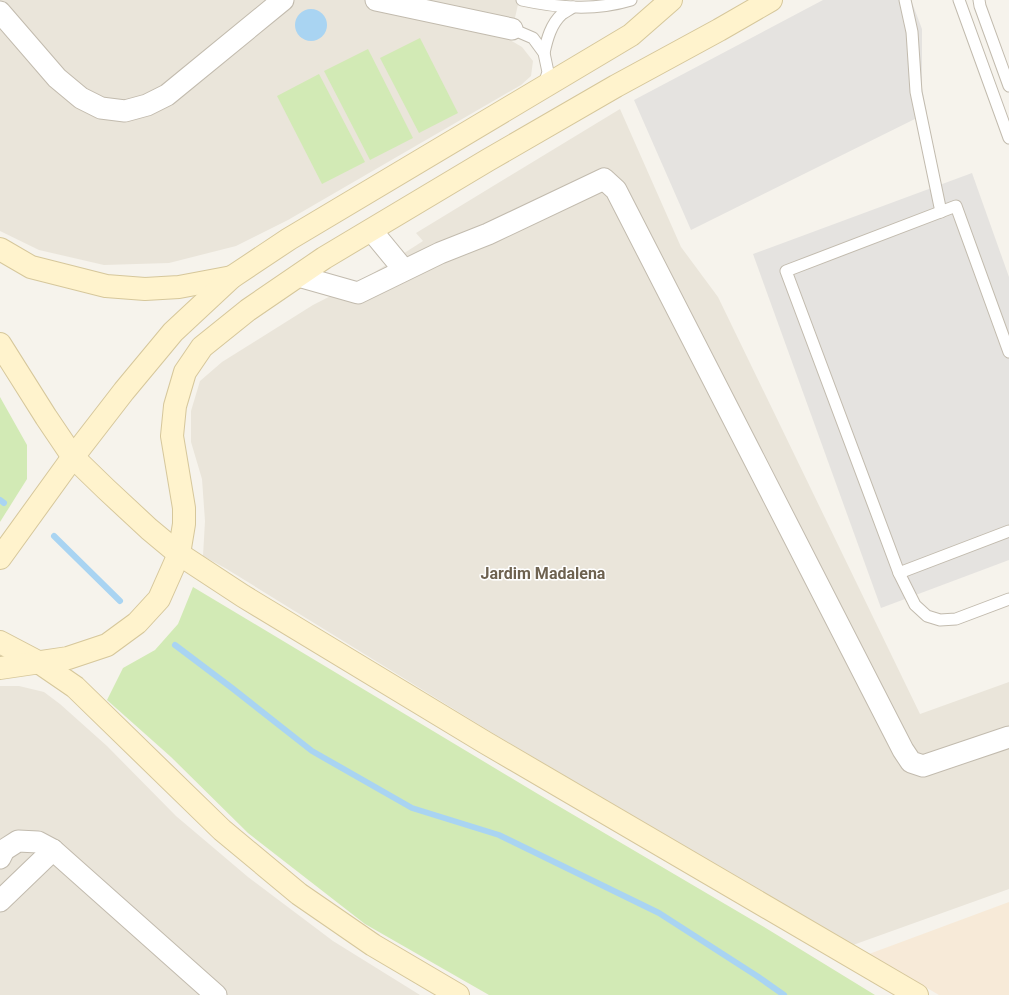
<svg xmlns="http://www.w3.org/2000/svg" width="1009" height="995" font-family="Roboto,sans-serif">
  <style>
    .residential { fill: #eae5da }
    .commercial { fill: #f7ead8 }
    .green { fill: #d2eab5 }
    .parking { fill: #e5e3e0 }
    .water { fill: #a9d4f2 }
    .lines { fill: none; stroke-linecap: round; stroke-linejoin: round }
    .stream { stroke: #a9d4f2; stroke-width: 6 }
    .lane-casing { stroke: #c2bbae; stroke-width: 13 }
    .street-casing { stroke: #c2bbae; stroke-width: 23 }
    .secondary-casing { stroke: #d6c79b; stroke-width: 24 }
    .lane { stroke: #fff; stroke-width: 11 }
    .street { stroke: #fff; stroke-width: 21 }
    .secondary { stroke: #fff3cd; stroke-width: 22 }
    .labels { text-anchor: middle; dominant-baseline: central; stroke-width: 3; stroke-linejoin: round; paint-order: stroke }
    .quarter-label { font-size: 16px; font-weight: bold; fill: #6e6250; stroke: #fff }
  </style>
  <rect width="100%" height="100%" fill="#f6f3ec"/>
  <g class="residential">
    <polygon points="0,0 519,0 510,40 522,47 533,61 531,76 521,85 288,220 236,246 169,263 104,265 39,250 0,231"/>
    <polygon points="620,109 681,247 718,297 920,714 1009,682 1009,889 853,945 504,740 225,568 203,556 205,521 202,479 191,442 191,411 200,381 222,362 313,305 364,279 423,241 416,233"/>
    <polygon points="0,686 19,686 44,692 60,704 107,746 176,816 248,877 333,941 420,995 0,995"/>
  </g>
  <polygon class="commercial" points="1009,902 1009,995 939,995 869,954"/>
  <g class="green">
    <polygon points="420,38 458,113 419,133 380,58"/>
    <polygon points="368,49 413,138 370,160 324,71"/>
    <polygon points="319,74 365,162 322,184 277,96"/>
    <polygon points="0,397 27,445 27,479 0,522"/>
    <polygon points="193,587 538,794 759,924 875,995 489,995 365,924 248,833 171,757 107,700 123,668 155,650 178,624"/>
  </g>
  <g class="parking">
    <polygon points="823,0 911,0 922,29 922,88 927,113 691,230 634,100"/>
    <polygon points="972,173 1009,277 1009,560 881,608 753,254"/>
  </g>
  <circle class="water" cx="311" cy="25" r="16"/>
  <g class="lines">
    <g class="stream">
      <polyline points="0,500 4,503"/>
      <polyline points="54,536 120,601"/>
      <polyline points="175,645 232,688 312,751 412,808 499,835 659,913 757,976 784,995"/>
    </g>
    <defs>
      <g id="lane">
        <path d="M522,0C559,8 595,11 631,0"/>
        <polyline points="905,0 912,32 916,92 941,212"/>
        <polyline points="959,0 1009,138"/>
        <polyline points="979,0 980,6 1009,86"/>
        <polyline points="512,29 533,38 544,53 548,72 543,87"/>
        <path d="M544,53C547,39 551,24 562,14C565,12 570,9 573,7"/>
        <polyline points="1009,352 956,206 786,271 899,573 915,605 927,616 940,620 956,619 1009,599"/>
        <polyline points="899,573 1009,531"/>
      </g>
      <g id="street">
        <polyline points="376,0 512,29"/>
        <polyline points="0,12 57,78 81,98 101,108 125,111 147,105 167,95 283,0"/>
        <polyline points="371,230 404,270"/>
        <polyline points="298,276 358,293 440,253 488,234 604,179 616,190 903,750 911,762 923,766 1009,737"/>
        <polyline points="0,858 4,850 18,841 38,842 53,850 216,995"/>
        <polyline points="0,901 53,850"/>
      </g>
      <g id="secondary">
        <polyline points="0,249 31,267 106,286 145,289 179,287 232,277"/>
        <polyline points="0,344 46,417 73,457 106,489 149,529 179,554 243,596 486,743 917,995"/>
        <polyline points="0,558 73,457 124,391 173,332 232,277 289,239 631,35 671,0"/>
        <polyline points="0,642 40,663 75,687 222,830 299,894 373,945 458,995"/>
        <polyline points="0,668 68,658 107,645 137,623 159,599 179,554 184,524 184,508 172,436 175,406 185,372 202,347 248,310 324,258 488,160 616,86 719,30 771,0"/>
      </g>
    </defs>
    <use href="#lane" class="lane-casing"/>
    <use href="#street" class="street-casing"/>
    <use href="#secondary" class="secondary-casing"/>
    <use href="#lane" class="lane"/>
    <use href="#street" class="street"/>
    <use href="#secondary" class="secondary"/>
  </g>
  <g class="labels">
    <g class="quarter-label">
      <text x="543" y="573">Jardim Madalena</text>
    </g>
  </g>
</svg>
